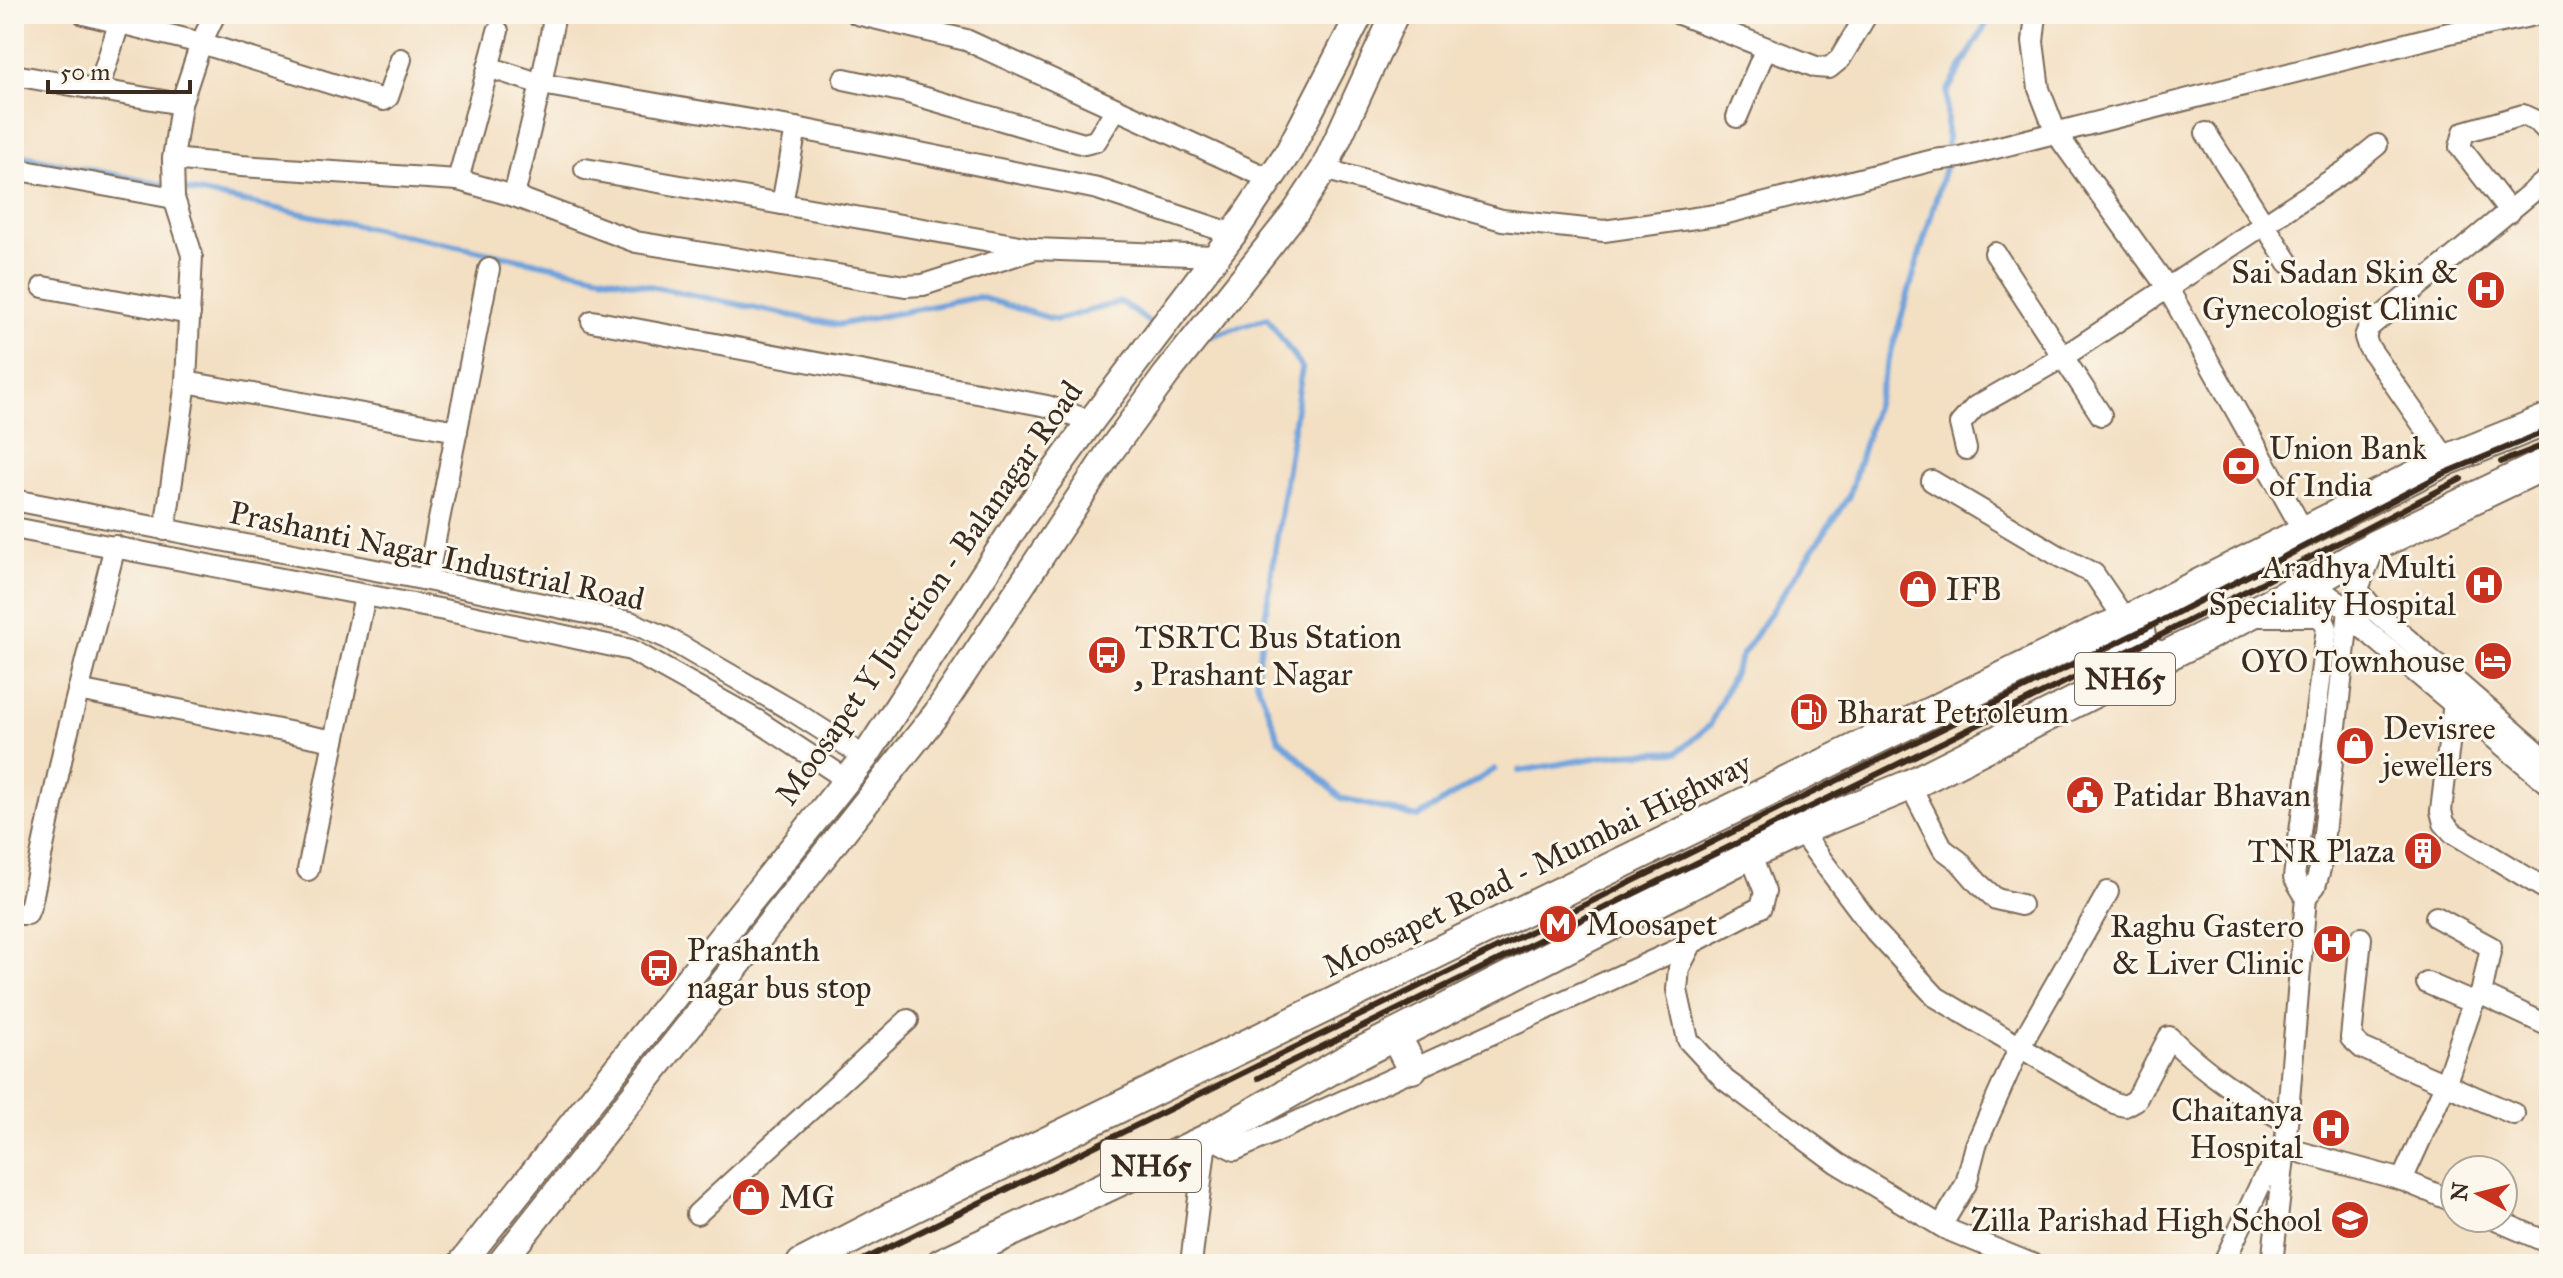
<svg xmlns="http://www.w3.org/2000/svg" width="2563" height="1278" font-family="'IM FELL Great Primer',serif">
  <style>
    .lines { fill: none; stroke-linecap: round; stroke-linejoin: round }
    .stream { stroke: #6fa2db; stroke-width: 6 }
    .minor-casing { stroke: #7b6957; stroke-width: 24 }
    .major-casing { stroke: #7b6957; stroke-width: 30 }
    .highway-casing { stroke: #7b6957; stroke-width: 34 }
    .minor { stroke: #fff; stroke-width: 20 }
    .major { stroke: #fff; stroke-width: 26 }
    .highway { stroke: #fff; stroke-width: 30 }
    .rail { stroke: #3b2a1e; stroke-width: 6 }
    .labels { text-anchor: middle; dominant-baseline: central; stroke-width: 6; stroke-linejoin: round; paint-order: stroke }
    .shield { fill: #fbf7ec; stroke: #75685c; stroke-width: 2 }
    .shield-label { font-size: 30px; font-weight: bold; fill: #3b2a1e }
    .poi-label { font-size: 32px; fill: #3b2a1e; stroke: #fbf7ec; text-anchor: start }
    .street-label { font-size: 32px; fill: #3b2a1e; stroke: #fbf7ec }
  </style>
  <rect width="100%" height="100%" fill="#fbf7ec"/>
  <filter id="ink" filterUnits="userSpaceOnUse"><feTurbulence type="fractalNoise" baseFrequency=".0125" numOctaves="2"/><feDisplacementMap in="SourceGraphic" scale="16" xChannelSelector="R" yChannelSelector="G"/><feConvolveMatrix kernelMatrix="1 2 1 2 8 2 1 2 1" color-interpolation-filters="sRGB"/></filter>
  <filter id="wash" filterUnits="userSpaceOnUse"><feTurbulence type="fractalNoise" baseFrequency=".006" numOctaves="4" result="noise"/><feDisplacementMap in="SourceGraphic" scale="32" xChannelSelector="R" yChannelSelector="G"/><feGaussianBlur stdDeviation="1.8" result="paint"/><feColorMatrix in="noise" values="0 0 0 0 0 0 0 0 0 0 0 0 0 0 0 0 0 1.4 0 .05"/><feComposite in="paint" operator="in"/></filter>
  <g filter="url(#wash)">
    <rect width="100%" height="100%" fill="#f3dfc2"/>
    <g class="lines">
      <g class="stream">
        <polyline points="14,154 837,325 979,297 1056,320 1121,302 1156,327"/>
        <polyline points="1208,337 1267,318 1302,368 1256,679 1279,739 1341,798 1418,817 1495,769"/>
        <polyline points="1519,771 1618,754 1678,752 1710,725 1742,655 1849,496 1947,161 1947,92 1992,14"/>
      </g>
    </g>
  </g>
  <g filter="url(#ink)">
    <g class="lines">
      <defs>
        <g id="minor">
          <polyline points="84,14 201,43 384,100 388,97 401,59"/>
          <polyline points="857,14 966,40 1270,179"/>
          <polyline points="1679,14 1816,67 1829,68 1840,59 1867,14"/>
          <polyline points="2036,14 2033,42 2039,89 2056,133 2167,287 2304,532"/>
          <polyline points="488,67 541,84 796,128 1098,189 1233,234"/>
          <polyline points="14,75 181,104"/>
          <polyline points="844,79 905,92 1084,144 1096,141 1116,109"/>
          <polyline points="98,90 122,14"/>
          <polyline points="1737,117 1766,48"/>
          <polyline points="2206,133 2289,263"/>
          <polyline points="173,159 241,166 458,180 514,196 636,242 905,286 923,285 1035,249 1215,256"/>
          <polyline points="14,169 174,198"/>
          <polyline points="585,169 1030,248"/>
          <polyline points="1324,169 1502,220 1604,231 1723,214 1934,160 1960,157 2449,33 2540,14"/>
          <polyline points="458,180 498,31"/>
          <polyline points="514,196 541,84 555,14"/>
          <polyline points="782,204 796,128"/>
          <polyline points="2510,212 2460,147 2464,132 2523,115 2538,122 2549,133"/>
          <polyline points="1995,253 2101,415"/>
          <polyline points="43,287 190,314"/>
          <polyline points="592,321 1047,406 1091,421"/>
          <polyline points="186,382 457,431"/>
          <polyline points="1966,449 1960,424 1975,407 2063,357 2345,171 2377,145"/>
          <polyline points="2447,460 2368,346 2365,337 2369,327 2549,178"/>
          <polyline points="1932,481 2059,556 2094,574 2126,621"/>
          <polyline points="14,500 427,580 630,622 667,638 796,713 865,757"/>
          <polyline points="14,528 444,610 631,650 758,721 846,779"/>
          <polyline points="165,530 186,382 192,255 174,198 173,159 181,104 201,43 215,14"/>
          <polyline points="427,580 489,269"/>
          <polyline points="2311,583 2349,610 2363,628 2549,784"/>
          <polyline points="2359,591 2376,612 2549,762"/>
          <polyline points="2253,616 2315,616 2323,619 2327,628 2294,877 2306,897"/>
          <polyline points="78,690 334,741 365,596"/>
          <polyline points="2454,702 2441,811 2444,823 2453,833 2549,891"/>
          <polyline points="1910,785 1943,849 1959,861 1978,883 1996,899 2021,905"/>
          <path d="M1800,831L1875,931L1936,997L2114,1103L2125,1106L2136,1100L2169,1037C2208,1075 2240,1095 2287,1122"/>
          <polyline points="1750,854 1765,892 1761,907 1692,943 1679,968 1677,990 1688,1040 1725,1080 1837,1163 1946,1229 2032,1264"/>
          <polyline points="308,870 334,741"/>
          <polyline points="14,914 27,914 31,904 64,747 115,546"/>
          <polyline points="2361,938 2351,1038 2362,1048 2514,1114"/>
          <polyline points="2427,983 2473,1003"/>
          <polyline points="2481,994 2549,1026"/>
          <polyline points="1221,1132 1223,1144 1235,1150 1692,943"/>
          <polyline points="2402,1180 2445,1085 2473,1003 2481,994 2491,947 2436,917"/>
          <polyline points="697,1214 908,1020"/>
          <polyline points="2491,1218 2549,1243"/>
          <polyline points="1941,1226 1966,1184 1976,1145 2019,1048 2108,892"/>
          <polyline points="1191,1264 1206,1140"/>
          <polyline points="2223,1264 2262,1181 2285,1148 2402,1180 2455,1202"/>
          <polyline points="2268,1264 2273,1255 2285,1148 2306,897 2315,886 2320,869 2349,610 2376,545"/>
        </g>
        <g id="major">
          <polyline points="461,1264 865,757 1018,522 1091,421 1233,234 1289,151 1360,14"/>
          <polyline points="500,1264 937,713 1109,453 1166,375 1295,213 1324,169 1395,14"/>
        </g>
        <g id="highway">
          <polyline points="2136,616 2143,651 2165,658"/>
          <path d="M2092,634C2118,638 2117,662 2117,683"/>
          <polyline points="1395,1035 1412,1068"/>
          <polyline points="802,1264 891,1218 2092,634 2136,616 2447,460 2549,419"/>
          <polyline points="941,1264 1206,1140 1354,1056 1750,854 1812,825 1910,785 2311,583 2376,545 2549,462"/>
        </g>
      </defs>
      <use href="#minor" class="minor-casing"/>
      <use href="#major" class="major-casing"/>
      <use href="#highway" class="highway-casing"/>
      <use href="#minor" class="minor"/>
      <use href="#major" class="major"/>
      <use href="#highway" class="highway"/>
      <g class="rail">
        <polyline points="2501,462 2549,443"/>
        <polyline points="1258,1078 2163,634 2461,479"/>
        <polyline points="855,1264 2159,622 2443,474 2549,430"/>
      </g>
    </g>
  </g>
  <defs>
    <symbol id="hospital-disc" viewBox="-11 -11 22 22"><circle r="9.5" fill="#c8321e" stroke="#fbf7ec"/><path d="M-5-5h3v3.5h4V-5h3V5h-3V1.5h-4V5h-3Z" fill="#fff"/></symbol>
    <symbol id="bank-disc" viewBox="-11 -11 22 22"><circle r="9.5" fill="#c8321e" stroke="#fbf7ec"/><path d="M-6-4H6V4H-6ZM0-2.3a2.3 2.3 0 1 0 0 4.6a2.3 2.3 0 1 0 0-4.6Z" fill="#fff"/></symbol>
    <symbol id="shop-disc" viewBox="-11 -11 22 22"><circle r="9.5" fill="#c8321e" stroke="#fbf7ec"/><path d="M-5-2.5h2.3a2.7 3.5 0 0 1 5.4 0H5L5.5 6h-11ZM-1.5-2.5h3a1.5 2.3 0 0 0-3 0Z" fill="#fff"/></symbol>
    <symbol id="bus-disc" viewBox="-11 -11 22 22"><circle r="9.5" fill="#c8321e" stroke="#fbf7ec"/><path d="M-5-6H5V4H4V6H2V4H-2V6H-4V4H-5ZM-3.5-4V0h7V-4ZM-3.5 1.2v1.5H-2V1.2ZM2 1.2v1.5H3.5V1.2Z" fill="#fff"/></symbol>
    <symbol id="hotel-disc" viewBox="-11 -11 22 22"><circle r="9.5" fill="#c8321e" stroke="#fbf7ec"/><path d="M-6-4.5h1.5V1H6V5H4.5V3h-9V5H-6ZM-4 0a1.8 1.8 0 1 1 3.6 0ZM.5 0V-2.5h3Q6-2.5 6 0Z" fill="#fff"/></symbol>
    <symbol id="fuel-disc" viewBox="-11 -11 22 22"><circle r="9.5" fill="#c8321e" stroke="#fbf7ec"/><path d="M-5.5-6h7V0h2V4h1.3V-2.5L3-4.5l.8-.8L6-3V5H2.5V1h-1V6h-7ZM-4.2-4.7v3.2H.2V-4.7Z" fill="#fff"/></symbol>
    <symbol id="civic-disc" viewBox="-11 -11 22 22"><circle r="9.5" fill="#c8321e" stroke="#fbf7ec"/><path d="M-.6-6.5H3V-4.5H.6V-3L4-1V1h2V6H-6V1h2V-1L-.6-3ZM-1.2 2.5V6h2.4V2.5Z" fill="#fff"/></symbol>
    <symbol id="building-disc" viewBox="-11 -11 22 22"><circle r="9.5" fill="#c8321e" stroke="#fbf7ec"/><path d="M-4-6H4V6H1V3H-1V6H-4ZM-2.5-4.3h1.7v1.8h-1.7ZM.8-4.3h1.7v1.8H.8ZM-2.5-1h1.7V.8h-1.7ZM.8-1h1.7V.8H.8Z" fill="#fff"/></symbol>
    <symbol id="metro-disc" viewBox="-11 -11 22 22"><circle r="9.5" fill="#c8321e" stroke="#fbf7ec"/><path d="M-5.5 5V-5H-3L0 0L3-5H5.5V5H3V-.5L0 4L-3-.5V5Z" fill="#fff"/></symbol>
    <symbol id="school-disc" viewBox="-11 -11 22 22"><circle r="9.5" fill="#c8321e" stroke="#fbf7ec"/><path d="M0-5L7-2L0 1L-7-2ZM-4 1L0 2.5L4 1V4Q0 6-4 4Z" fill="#fff"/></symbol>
  </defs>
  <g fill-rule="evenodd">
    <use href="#hospital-disc" x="2464" y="268" width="44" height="44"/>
    <use href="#bank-disc" x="2219" y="444" width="44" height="44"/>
    <use href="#hospital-disc" x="2462" y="563" width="44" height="44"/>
    <use href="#shop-disc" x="1896" y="567" width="44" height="44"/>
    <use href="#bus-disc" x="1085" y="633" width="44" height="44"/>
    <use href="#hotel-disc" x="2471" y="639" width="44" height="44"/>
    <use href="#fuel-disc" x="1787" y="690" width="44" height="44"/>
    <use href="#shop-disc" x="2333" y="724" width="44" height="44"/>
    <use href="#civic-disc" x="2063" y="773" width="44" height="44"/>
    <use href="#building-disc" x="2401" y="829" width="44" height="44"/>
    <use href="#metro-disc" x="1536" y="902" width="44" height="44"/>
    <use href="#hospital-disc" x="2310" y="922" width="44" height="44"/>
    <use href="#bus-disc" x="637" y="946" width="44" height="44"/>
    <use href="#hospital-disc" x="2309" y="1106" width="44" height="44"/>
    <use href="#shop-disc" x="729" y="1175" width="44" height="44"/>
    <use href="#school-disc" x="2328" y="1198" width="44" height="44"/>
  </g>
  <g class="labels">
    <g class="shield">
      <rect x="2075" y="653" width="100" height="52" rx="6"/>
      <rect x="1101" y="1140" width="100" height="52" rx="6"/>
    </g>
    <g class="shield-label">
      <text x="2125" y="679">NH65</text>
      <text x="1151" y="1166">NH65</text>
    </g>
    <g class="poi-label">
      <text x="2458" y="272" text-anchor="end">Sai Sadan Skin &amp;<tspan x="2458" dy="37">Gynecologist Clinic</tspan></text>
      <text x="2269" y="448">Union Bank<tspan x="2269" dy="37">of India</tspan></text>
      <text x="2456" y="567" text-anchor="end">Aradhya Multi<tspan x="2456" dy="37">Speciality Hospital</tspan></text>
      <text x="1946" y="589">IFB</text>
      <text x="1135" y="637">TSRTC Bus Station<tspan x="1135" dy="37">, Prashant Nagar</tspan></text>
      <text x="2465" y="661" text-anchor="end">OYO Townhouse</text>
      <text x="1837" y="712">Bharat Petroleum</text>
      <text x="2383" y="728">Devisree<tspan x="2383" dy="37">jewellers</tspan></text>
      <text x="2113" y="795">Patidar Bhavan</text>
      <text x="2395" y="851" text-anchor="end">TNR Plaza</text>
      <text x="1586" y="924">Moosapet</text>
      <text x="2304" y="926" text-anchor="end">Raghu Gastero<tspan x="2304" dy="37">&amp; Liver Clinic</tspan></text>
      <text x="687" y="950">Prashanth<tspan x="687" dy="37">nagar bus stop</tspan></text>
      <text x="2303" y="1110" text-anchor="end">Chaitanya<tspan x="2303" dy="37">Hospital</tspan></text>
      <text x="779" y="1197">MG</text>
      <text x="2322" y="1220" text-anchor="end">Zilla Parishad High School</text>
    </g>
    <g class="street-label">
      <text transform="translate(437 556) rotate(12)">Prashanti Nagar Industrial Road</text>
      <text transform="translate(929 593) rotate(-55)">Moosapet Y Junction - Balanagar Road</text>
      <text transform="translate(1537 865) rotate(-26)">Moosapet Road - Mumbai Highway</text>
    </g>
  </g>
  <rect width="2563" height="1278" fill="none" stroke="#fbf7ec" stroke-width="48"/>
  <g transform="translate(2479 1194) rotate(277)"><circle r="38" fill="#fbf7ec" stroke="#aea59a" stroke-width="2"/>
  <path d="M0-6L14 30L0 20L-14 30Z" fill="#c8321e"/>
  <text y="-12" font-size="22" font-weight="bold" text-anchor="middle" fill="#3b2a1e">N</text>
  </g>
  <path d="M48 80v12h142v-12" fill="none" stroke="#3b2a1e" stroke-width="4"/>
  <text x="60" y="80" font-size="24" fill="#3b2a1e" stroke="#fbf7ec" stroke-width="6" paint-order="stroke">50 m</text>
</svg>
